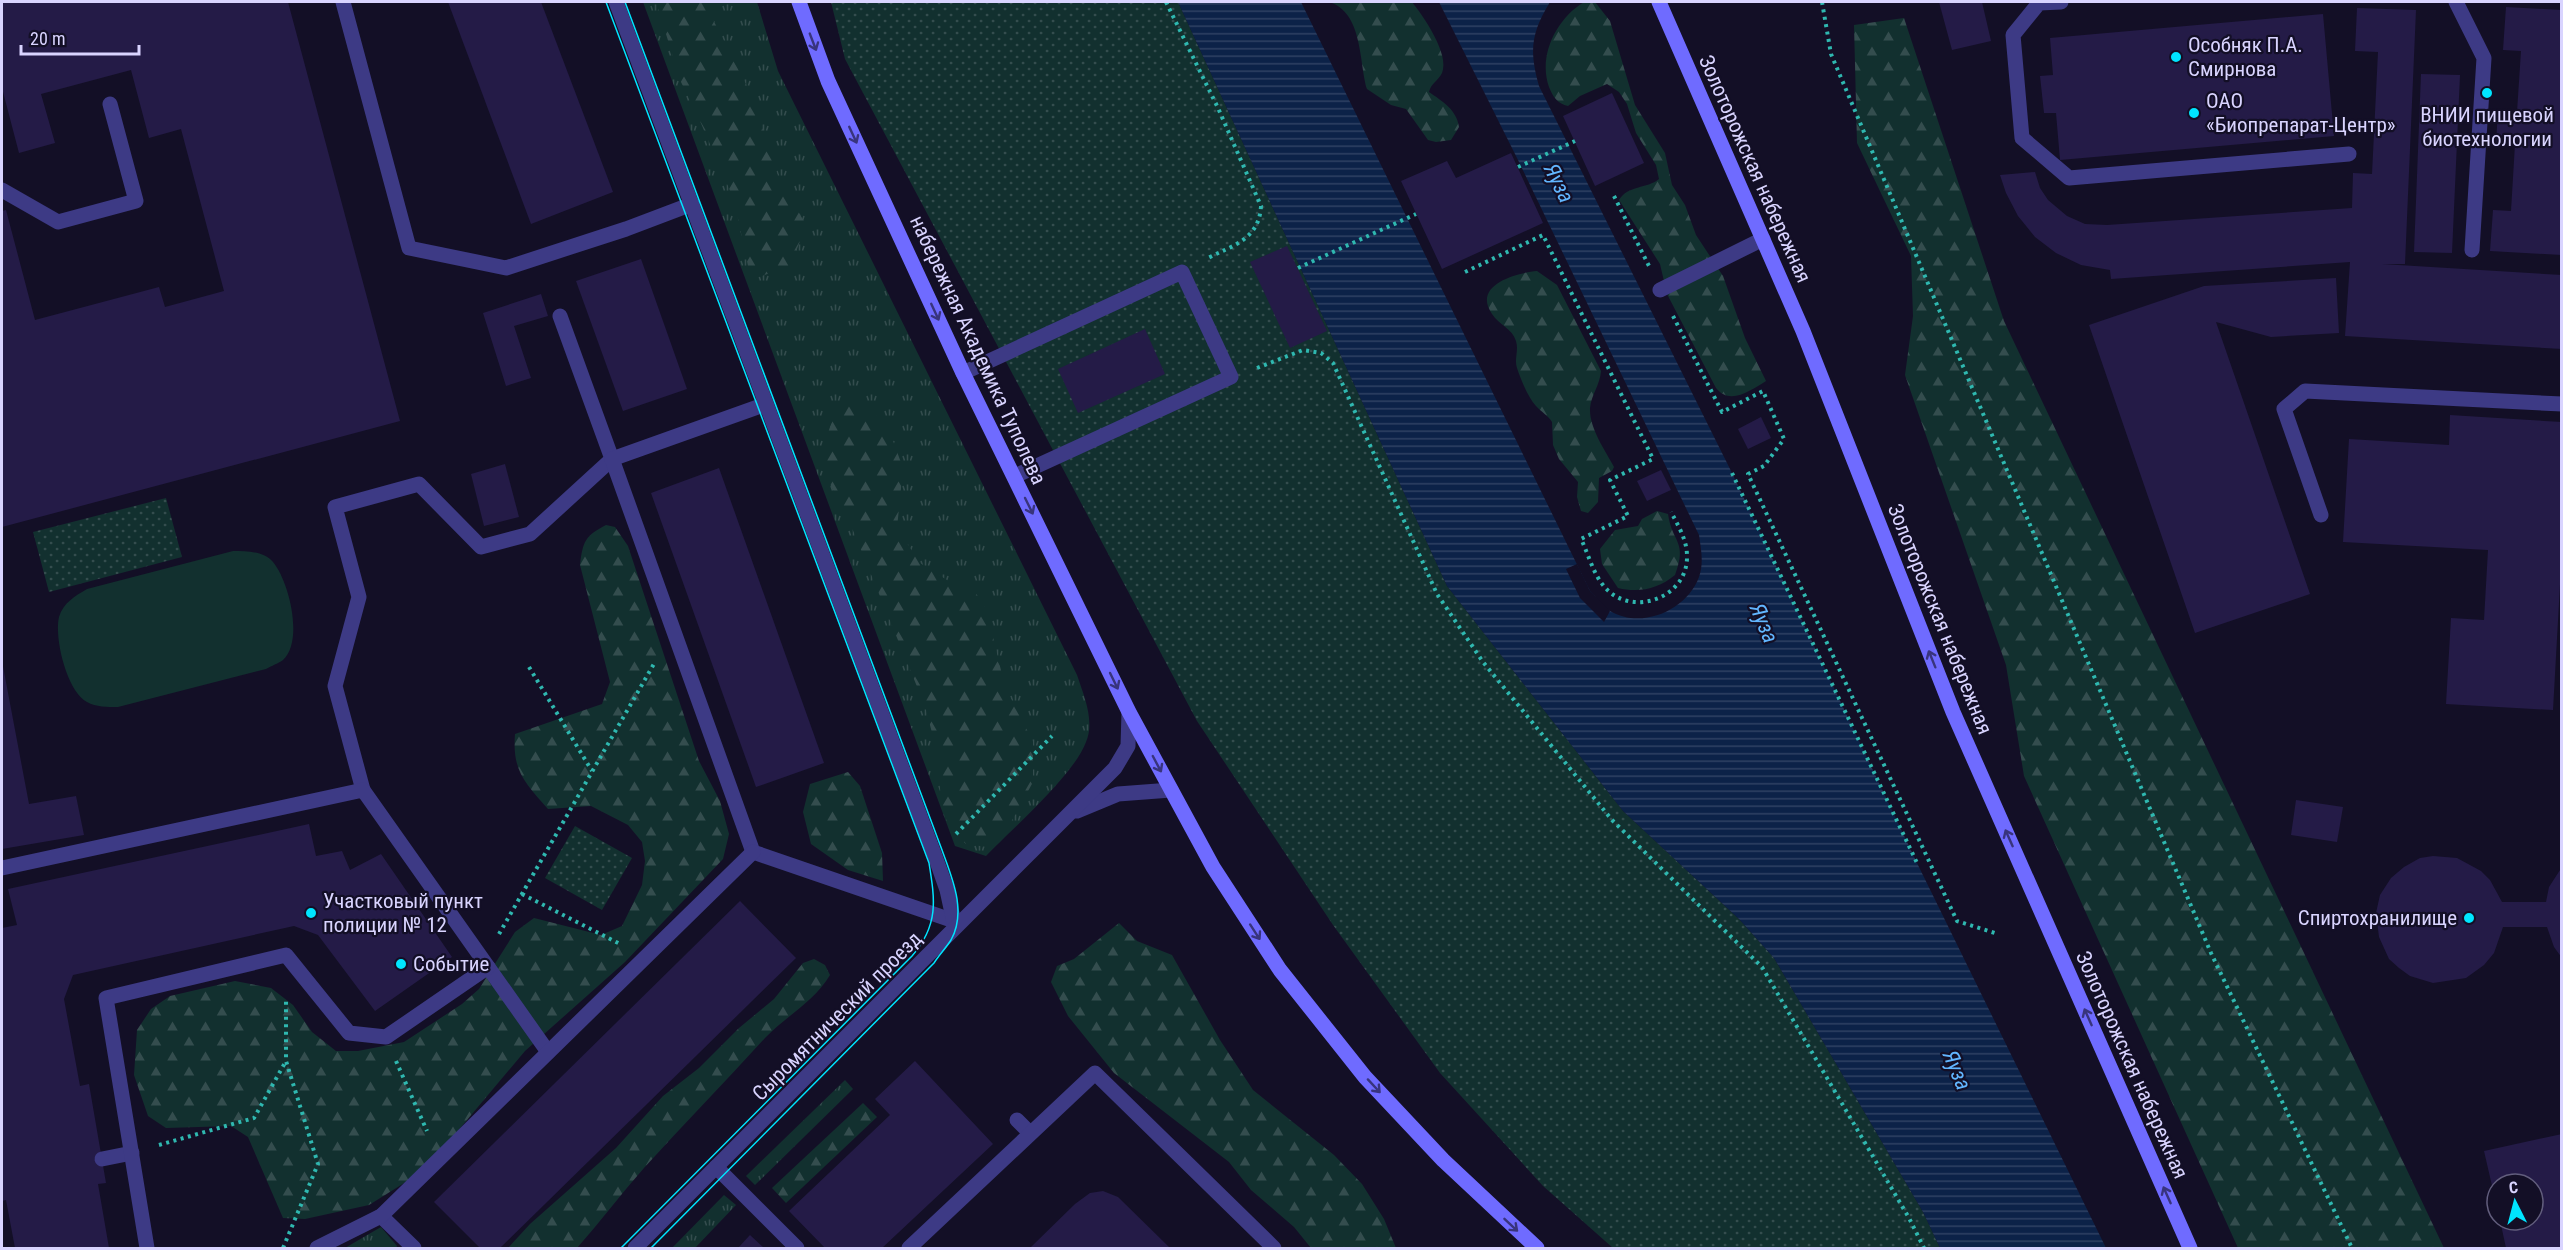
<svg xmlns="http://www.w3.org/2000/svg" width="2563" height="1250" font-family="'Roboto Condensed',sans-serif">
  <style>
    .grass { fill: url(#grass-tufts) }
    .forest { fill: url(#forest-firs) }
    .park { fill: url(#park-dots) }
    .pitch { fill: #12302f }
    .water { fill: url(#water-rules) }
    .pier { fill: #130f26 }
    .building { fill: #241b47 }
    .lines { fill: none; stroke-linecap: round; stroke-linejoin: round }
    .path { stroke: #2fb8b0; stroke-width: 4; stroke-dasharray: 3 4.5; stroke-linecap: butt }
    .service { stroke: #3d3a85; stroke-width: 15 }
    .minor { stroke: #3d3a85; stroke-width: 15 }
    .secondary { stroke: #6f6bff; stroke-width: 15 }
    .tram { stroke: #00e5ff; stroke-width: 1.5 }
    .oneway { stroke: #38347d }
    .poi-dot { fill: #00e5ff; stroke: #130f26; stroke-width: 2 }
    .labels { text-anchor: middle; dominant-baseline: central; stroke-width: 4.5; stroke-linejoin: round; paint-order: stroke }
    .poi-label { font-size: 21px; fill: #d9d4ff; stroke: #130f26; text-anchor: start }
    .street-label { font-size: 21px; fill: #d9d4ff; stroke: #130f26 }
    .water-label { font-size: 22px; font-style: italic; fill: #62b6ff; stroke: #130f26 }
  </style>
  <defs>
    <pattern id="grass-tufts" width="24" height="20" patternUnits="userSpaceOnUse" patternTransform="scale(1.5)"><rect width="24" height="20" fill="#12302f"/><path d="M3 7l-1-3M5 7V3M7 7l1-3M15 17l-1-3M17 17v-4M19 17l1-3" fill="none" stroke="#344d4e"/></pattern>
    <pattern id="forest-firs" width="22" height="20" patternUnits="userSpaceOnUse" patternTransform="scale(1.5)"><rect width="22" height="20" fill="#12302f"/><path d="M5 1l3.5 6h-7zM16 11l3.5 6h-7z" fill="#344d4e"/></pattern>
    <pattern id="park-dots" width="8" height="8" patternUnits="userSpaceOnUse" patternTransform="scale(1.5)"><rect width="8" height="8" fill="#12302f"/><path d="M2 2h.1M6 6h.1" fill="none" stroke="#344d4e" stroke-width="1.8" stroke-linecap="round"/></pattern>
    <pattern id="water-rules" width="6" height="5" patternUnits="userSpaceOnUse" patternTransform="scale(1.5)"><rect width="6" height="5" fill="#0c2248"/><path d="M0 2.5h6" fill="none" stroke="#2f4163"/></pattern>
  </defs>
  <rect width="100%" height="100%" fill="#130f26"/>
  <g class="grass">
    <path d="M643,2H757L778,71L1077,675C1084,696 1095,721 1086,742C1074,775 1012,829 986,856L955,846Z"/>
    <polygon points="845,1080 853,1089 755,1185 746,1176"/>
    <polygon points="724,1195 736,1205 695,1248 672,1248"/>
    <polygon points="381,1227 397,1246 396,1248 345,1248"/>
  </g>
  <g class="forest">
    <polygon points="656,2 704,2 751,94 778,176 806,225 791,265 751,280 734,200 700,121 681,82"/>
    <path d="M1329,2H1412C1423,16 1450,54 1442,73C1438,81 1431,83 1429,92C1442,101 1457,110 1459,127L1451,140L1436,142L1428,140L1406,109L1391,105L1367,89C1359,62 1363,12 1329,2Z"/>
    <path d="M1584,2H1595L1610,21L1635,105L1665,153L1672,185L1685,205L1696,235L1723,276L1745,338L1766,381C1751,390 1730,406 1716,388L1667,294L1660,264L1619,200C1628,185 1647,189 1659,179L1656,165L1636,133L1627,104L1619,92L1607,84L1580,96L1568,106C1558,104 1553,97 1549,87C1538,56 1556,19 1584,2Z"/>
    <polygon points="1904,18 2004,321 2444,1248 2238,1248 2024,776 2006,665 1905,375 1913,316 1911,256 1857,143 1854,25"/>
    <path d="M1537,271L1557,285L1601,371C1600,385 1591,395 1590,408C1589,428 1605,450 1614,467L1612,471L1599,478L1598,502L1588,513L1581,511L1577,497L1578,482L1559,459L1553,445L1552,422C1548,415 1541,412 1536,406C1528,397 1521,380 1517,368C1514,359 1519,350 1516,341C1512,328 1499,325 1492,314C1472,285 1516,273 1537,271Z"/>
    <polygon points="838,403 875,414 889,430 903,468 897,528 920,563 955,585 975,592 986,608 1005,687 1033,742 1033,782 1004,835 987,847 966,844 950,829 942,809 936,748 925,706 852,528 824,472 822,451"/>
    <path d="M1657,511L1668,514C1672,543 1688,541 1675,575C1658,589 1639,593 1618,588L1602,564L1600,549L1615,530L1638,526L1642,519Z"/>
    <path d="M606,525L615,527L628,546L699,761L720,801L729,834L723,859L625,962L525,1051L425,1170L369,1205L305,1219L283,1218L248,1137L231,1126L166,1128L148,1116L134,1075L137,1030L151,1009L170,996L235,981L271,988L293,1005L312,1032L336,1051H358L404,1042L462,1004L479,989L515,932L534,918L601,935L622,926L642,885L645,861L642,842L628,825L591,806L548,809C525,783 512,771 515,734L602,704L610,682L580,565C583,541 585,536 606,525Z"/>
    <polygon points="848,772 860,786 882,853 883,881 848,870 811,844 803,812 810,784"/>
    <polygon points="1119,923 1137,941 1172,955 1220,1040 1253,1090 1334,1155 1362,1184 1384,1219 1396,1248 1311,1248 1294,1227 1251,1190 1229,1162 1114,1073 1068,1016 1051,982 1057,966 1074,959"/>
    <path d="M814,959L825,965L830,975C814,1002 786,1016 765,1038C725,1082 684,1124 644,1168C621,1194 600,1222 577,1248H508L530,1224L616,1148L663,1096L699,1068L739,1028L774,999L803,963Z"/>
    <polygon points="863,1103 877,1117 786,1203 772,1188"/>
  </g>
  <g class="park">
    <polygon points="831,2 1178,2 1447,586 1623,811 1739,919 1774,958 1923,1212 1940,1248 1613,1248 1543,1186 1440,1073 1333,925 1197,721 845,59"/>
    <polygon points="166,498 182,557 49,592 33,532"/>
    <polygon points="575,826 632,858 602,910 545,878"/>
  </g>
  <path class="pitch" d="M233,551C246,551 264,551 273,562C289,581 304,641 283,660C279,663 271,666 266,669L118,707C107,707 96,707 87,702C67,692 54,638 59,617C63,603 75,596 87,589Z"/>
  <path class="water" d="M1178,2H1301L1590,591C1596,597 1603,607 1610,611C1642,630 1687,610 1699,577C1704,563 1701,549 1699,535L1518,160L1439,2H1550C1531,33 1529,51 1539,86L1732,473L1917,863L2106,1248H1940L1923,1212L1774,958L1739,919L1623,811L1447,586Z"/>
  <polygon class="pier" points="1577,564 1590,591 1610,611 1604,622 1580,598 1566,569"/>
  <g class="building">
    <polygon points="2,2 288,2 400,421 2,527 2,211 6,210 35,320 159,287 165,307 224,291 181,129 149,138 131,70 41,94 55,143 19,153 2,88"/>
    <polygon points="448,2 541,2 613,192 531,224"/>
    <polygon points="1939,2 1982,2 1991,41 1952,50"/>
    <polygon points="2506,7 2562,10 2562,255 2490,251 2493,210 2511,211 2515,144 2496,143 2498,111 2517,112 2521,51 2503,50"/>
    <polygon points="2357,8 2416,10 2405,264 2382,264 2562,275 2562,349 2345,336 2350,262 2111,279 2110,270 2081,265 2056,253 2035,237 2018,216 2006,193 2000,175 2035,172 2040,188 2048,200 2067,216 2085,224 2107,225 2352,208 2353,173 2372,174 2378,52 2355,51"/>
    <polygon points="2323,14 2334,136 2060,160 2056,113 2044,113 2040,76 2053,75 2050,38"/>
    <polygon points="2421,74 2460,75 2452,253 2414,252"/>
    <polygon points="1612,93 1644,163 1595,186 1563,116"/>
    <polygon points="1511,153 1543,223 1442,269 1401,181 1447,161 1456,178"/>
    <polygon points="1287,246 1327,331 1290,348 1250,262"/>
    <polygon points="641,259 687,389 623,411 576,281"/>
    <polygon points="2336,278 2339,333 2271,337 2216,322 2310,594 2195,633 2089,325 2204,286"/>
    <polygon points="541,294 548,316 514,326 531,378 506,386 483,313"/>
    <polygon points="1145,329 1165,374 1078,413 1058,369"/>
    <polygon points="2450,415 2562,422 2562,549 2553,710 2446,704 2451,618 2484,620 2488,550 2343,542 2349,439 2449,445"/>
    <polygon points="1761,417 1771,438 1748,449 1738,429"/>
    <polygon points="505,464 519,517 484,526 471,474"/>
    <polygon points="719,468 824,763 756,787 651,493"/>
    <polygon points="1661,470 1671,490 1647,501 1637,481"/>
    <polygon points="2,661 29,804 76,796 84,835 2,849"/>
    <polygon points="2296,800 2343,807 2337,842 2291,835"/>
    <polygon points="309,824 316,856 342,851 350,870 381,854 452,957 375,1011 318,935 294,926 73,975 64,999 80,1086 89,1084 106,1183 98,1184 109,1248 15,1248 6,1200 2,1201 2,928 17,925 8,889"/>
    <polygon points="2433,856 2457,858 2481,871 2490,880 2502,902 2546,902 2549,887 2562,867 2562,958 2554,947 2547,927 2503,927 2494,953 2484,965 2466,978 2433,983 2410,976 2399,968 2389,959 2379,937 2376,913 2380,895 2391,878 2404,867 2420,858"/>
    <polygon points="740,901 796,958 500,1248 480,1248 434,1202"/>
    <polygon points="915,1061 993,1144 882,1248 825,1248 789,1211 890,1115 875,1099"/>
    <polygon points="2562,1134 2562,1248 2506,1248 2500,1220 2533,1220 2533,1184 2497,1184 2496,1203 2484,1151"/>
    <polygon points="1103,1191 1118,1197 1170,1248 1030,1248 1075,1204 1090,1193"/>
    <polygon points="750,1235 764,1248 738,1248"/>
  </g>
  <g class="lines">
    <g class="path">
      <path d="M1166,2L1218,108L1261,206C1259,240 1233,245 1206,259"/>
      <polyline points="1822,2 1831,54 2211,953 2352,1248"/>
      <polyline points="1518,167 1575,141"/>
      <polyline points="1614,196 1649,266"/>
      <polyline points="1298,268 1416,214"/>
      <path d="M1465,272L1543,235L1653,459L1610,480L1628,516L1581,539C1588,553 1593,573 1603,585C1629,619 1688,599 1687,556C1687,540 1678,525 1671,512"/>
      <polyline points="1673,316 1722,412 1763,391 1784,439 1764,466 1748,474 1957,921 1998,934"/>
      <polyline points="1257,368 1303,350 1321,353 1333,363 1437,594 1483,662 1612,820 1762,967 1909,1218 1924,1248"/>
      <polyline points="1732,473 1917,863"/>
      <polyline points="529,667 592,771"/>
      <polyline points="956,834 1052,736"/>
      <polyline points="522,894 620,944"/>
      <polyline points="499,934 655,662"/>
      <polyline points="396,1061 427,1131"/>
      <polyline points="159,1145 254,1118 286,1061"/>
      <polyline points="283,1248 318,1164 286,1061 286,1000"/>
    </g>
    <g class="service">
      <polyline points="343,2 409,248 506,268 626,229 692,204"/>
      <polyline points="2061,2 2039,3 2013,35 2022,138 2069,178 2349,154"/>
      <polyline points="2456,2 2484,58 2472,250"/>
      <polyline points="2,190 58,222 136,201 110,104"/>
      <polyline points="1660,290 1763,239"/>
      <polyline points="963,373 1182,272 1231,377 1015,476"/>
      <polyline points="2321,515 2284,409 2305,391 2562,404"/>
      <polyline points="363,790 335,686 359,597 335,507 419,484 481,547 530,534 612,459 560,316"/>
      <polyline points="753,852 612,459 766,404"/>
      <polyline points="753,852 954,921"/>
      <polyline points="2,868 363,790 548,1052"/>
      <polyline points="1017,1120 1030,1133"/>
      <polyline points="102,1159 132,1153"/>
      <polyline points="716,1167 797,1248"/>
      <polyline points="381,1216 414,1248"/>
      <polyline points="147,1248 106,998 286,955 349,1033 386,1037 488,967"/>
      <polyline points="317,1248 381,1216 753,852"/>
      <polyline points="909,1248 1095,1073 1274,1248"/>
    </g>
    <g class="minor">
      <polyline points="616,2 935,856 947,890 955,927"/>
      <polyline points="1077,811 1118,794 1171,790"/>
      <polyline points="635,1248 1115,768 1128,746 1129,712"/>
    </g>
    <g class="secondary">
      <polyline points="799,2 828,81 963,373 1129,712 1213,867 1280,970 1365,1077 1443,1160 1537,1248"/>
      <polyline points="1659,2 1803,331 1953,712 2190,1248"/>
    </g>
    <g class="tram">
      <path d="M606,2L929,863C935,900 939,925 912,956L621,1248"/>
      <path d="M625,2L942,850C952,878 967,911 951,940C946,948 939,955 934,963L651,1248"/>
    </g>
  </g>
  <defs><path id="oneway-shaft" d="M-6 0H5M1.5-3L5.5 0L1.5 3" fill="none" stroke-width="1.6" stroke-linecap="round" stroke-linejoin="round" transform="scale(1.5)"/></defs>
  <g class="oneway">
    <use href="#oneway-shaft" transform="translate(813 42) rotate(69)"/>
    <use href="#oneway-shaft" transform="translate(853 135) rotate(65)"/>
    <use href="#oneway-shaft" transform="translate(935 312) rotate(65)"/>
    <use href="#oneway-shaft" transform="translate(1029 506) rotate(64)"/>
    <use href="#oneway-shaft" transform="translate(1932 659) rotate(-112)"/>
    <use href="#oneway-shaft" transform="translate(1114 681) rotate(64)"/>
    <use href="#oneway-shaft" transform="translate(1157 764) rotate(62)"/>
    <use href="#oneway-shaft" transform="translate(2009 838) rotate(-114)"/>
    <use href="#oneway-shaft" transform="translate(1255 932) rotate(57)"/>
    <use href="#oneway-shaft" transform="translate(2088 1017) rotate(-114)"/>
    <use href="#oneway-shaft" transform="translate(1374 1086) rotate(47)"/>
    <use href="#oneway-shaft" transform="translate(2167 1195) rotate(-114)"/>
    <use href="#oneway-shaft" transform="translate(1511 1225) rotate(43)"/>
  </g>
  <g class="poi-dot">
    <circle cx="2176" cy="57" r="6"/>
    <circle cx="2487" cy="93" r="6"/>
    <circle cx="2194" cy="113" r="6"/>
    <circle cx="311" cy="913" r="6"/>
    <circle cx="2469" cy="918" r="6"/>
    <circle cx="401" cy="964" r="6"/>
  </g>
  <g class="labels">
    <g class="poi-label">
      <text x="2188" y="45">Особняк П.А.<tspan x="2188" dy="24">Смирнова</tspan></text>
      <text x="2206" y="101">ОАО<tspan x="2206" dy="24">«Биопрепарат-Центр»</tspan></text>
      <text x="2487" y="115" text-anchor="middle">ВНИИ пищевой<tspan x="2487" dy="24">биотехнологии</tspan></text>
      <text x="323" y="901">Участковый пункт<tspan x="323" dy="24">полиции № 12</tspan></text>
      <text x="2457" y="918" text-anchor="end">Спиртохранилище</text>
      <text x="413" y="964">Событие</text>
    </g>
    <g class="street-label">
      <text transform="translate(1755 169) rotate(66)">Золоторожская набережная</text>
      <text transform="translate(978 350) rotate(65)">набережная Академика Туполева</text>
      <text transform="translate(1940 619) rotate(68)">Золоторожская набережная</text>
      <text transform="translate(837 1016) rotate(-45)">Сыромятнический проезд</text>
      <text transform="translate(2132 1065) rotate(66)">Золоторожская набережная</text>
    </g>
    <g class="water-label">
      <text transform="translate(1559 183) rotate(64)">Яуза</text>
      <text transform="translate(1764 623) rotate(67)">Яуза</text>
      <text transform="translate(1957 1070) rotate(67)">Яуза</text>
    </g>
  </g>
  <rect width="2563" height="1250" fill="none" stroke="#d9d4ff" stroke-width="6"/>
  <g transform="translate(2515 1202) rotate(354)"><circle r="28" fill="#130f26" stroke="#625e7d" stroke-width="1.5"/>
  <path d="M0-4.5L10 22L0 15L-10 22Z" fill="#00e5ff"/>
  <text y="-9" font-size="16" font-weight="bold" text-anchor="middle" fill="#d9d4ff">С</text>
  </g>
  <path d="M21 45v9h118v-9" fill="none" stroke="#d9d4ff" stroke-width="3"/>
  <text x="30" y="45" font-size="18" fill="#d9d4ff" stroke="#130f26" stroke-width="4.5" paint-order="stroke">20 m</text>
</svg>
